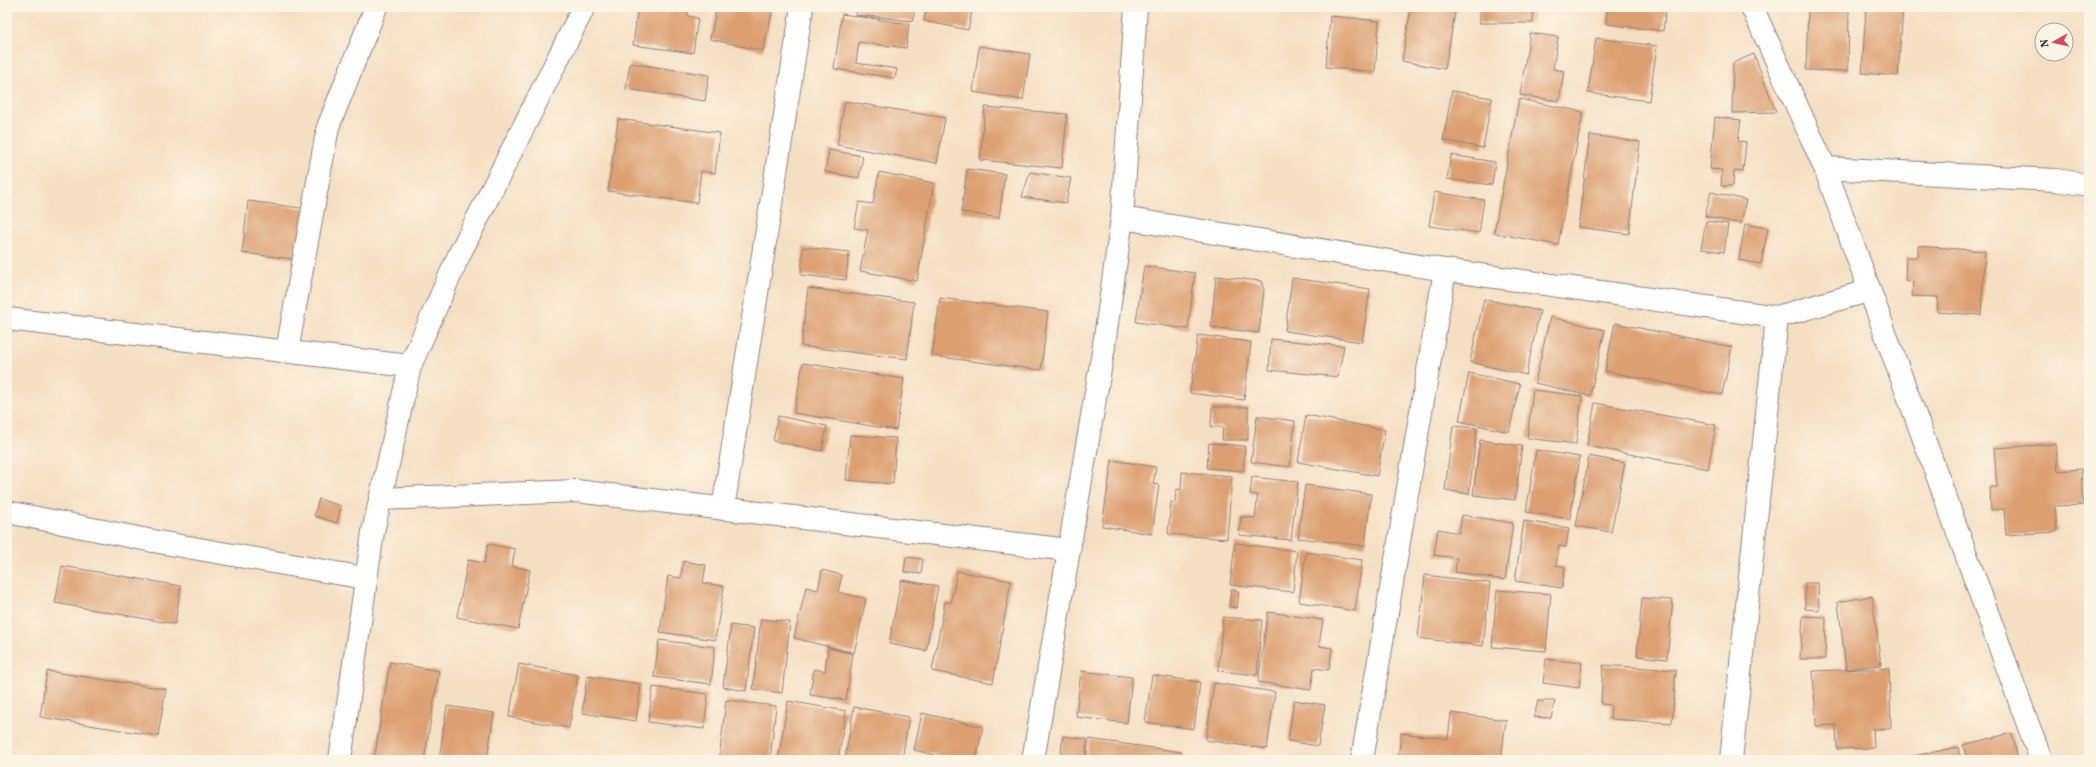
<svg xmlns="http://www.w3.org/2000/svg" width="2096" height="767" font-family="Vollkorn,serif">
  <style>
    .building { fill: #dc9f71 }
    .lines { fill: none; stroke-linecap: round; stroke-linejoin: round }
    .street-casing { stroke: #8c807f; stroke-width: 24 }
    .street { stroke: #fff; stroke-width: 22 }
  </style>
  <rect width="100%" height="100%" fill="#fcf5e5"/>
  <filter id="ink" filterUnits="userSpaceOnUse"><feTurbulence type="fractalNoise" baseFrequency=".025" numOctaves="2"/><feDisplacementMap in="SourceGraphic" scale="8" xChannelSelector="R" yChannelSelector="G"/><feConvolveMatrix kernelMatrix="1 2 1 2 8 2 1 2 1" color-interpolation-filters="sRGB"/></filter>
  <filter id="wash" filterUnits="userSpaceOnUse"><feTurbulence type="fractalNoise" baseFrequency=".012" numOctaves="4" result="noise"/><feDisplacementMap in="SourceGraphic" scale="16" xChannelSelector="R" yChannelSelector="G"/><feGaussianBlur stdDeviation="0.9" result="paint"/><feColorMatrix in="noise" values="0 0 0 0 0 0 0 0 0 0 0 0 0 0 0 0 0 1.4 0 .05"/><feComposite in="paint" operator="in"/></filter>
  <g filter="url(#wash)">
    <rect width="100%" height="100%" fill="#f5dfc3"/>
    <g id="blocks">
      <g class="building">
        <polygon points="638,7 689,7 688,16 698,18 693,53 633,45"/>
        <polygon points="717,7 747,7 772,12 763,51 710,39"/>
        <polygon points="857,7 915,7 913,21 856,15"/>
        <polygon points="927,7 973,7 968,30 924,21"/>
        <polygon points="1411,7 1456,7 1445,69 1402,61"/>
        <rect x="1480" y="7" width="53" height="16"/>
        <polygon points="1608,7 1666,7 1663,31 1606,24"/>
        <polygon points="1808,7 1849,7 1848,71 1806,70"/>
        <polygon points="1866,7 1903,8 1898,76 1862,73"/>
        <polygon points="842,14 909,24 906,48 859,42 856,63 897,69 895,78 834,69"/>
        <polygon points="1330,16 1379,21 1375,72 1326,67"/>
        <polygon points="1530,33 1558,37 1553,69 1564,71 1559,101 1520,95"/>
        <polygon points="1596,38 1657,46 1649,101 1588,93"/>
        <polygon points="979,46 1030,54 1023,100 973,92"/>
        <polygon points="1754,54 1776,112 1732,113 1733,63"/>
        <polygon points="630,63 709,75 705,101 626,89"/>
        <polygon points="1452,91 1492,98 1483,148 1443,140"/>
        <polygon points="1519,99 1583,112 1558,245 1494,233"/>
        <polygon points="845,101 945,118 937,163 837,145"/>
        <polygon points="985,107 1067,114 1062,168 980,160"/>
        <polygon points="1715,117 1741,120 1738,141 1746,142 1743,172 1734,171 1733,186 1721,186 1722,170 1710,169"/>
        <polygon points="618,119 720,133 715,173 701,171 697,203 608,191"/>
        <polygon points="1590,135 1640,142 1629,234 1578,227"/>
        <polygon points="829,150 863,156 859,178 825,172"/>
        <polygon points="1451,155 1495,162 1492,185 1447,179"/>
        <polygon points="967,169 1005,174 999,218 961,212"/>
        <polygon points="879,172 934,183 917,281 860,271 868,230 854,228 859,202 873,204"/>
        <polygon points="1030,172 1071,178 1066,203 1022,197"/>
        <polygon points="1434,192 1484,200 1479,233 1429,226"/>
        <polygon points="1711,192 1746,200 1741,224 1705,216"/>
        <polygon points="248,201 308,209 302,260 242,253"/>
        <polygon points="1706,221 1728,224 1724,252 1701,249"/>
        <polygon points="1745,224 1768,228 1761,264 1739,260"/>
        <polygon points="1918,246 1985,251 1981,315 1937,312 1938,297 1912,296 1913,282 1905,281 1906,257 1918,257"/>
        <polygon points="803,247 849,252 846,280 801,275"/>
        <polygon points="1144,266 1195,273 1188,329 1136,322"/>
        <polygon points="1216,276 1261,281 1264,290 1259,333 1211,327"/>
        <polygon points="1292,278 1370,289 1362,342 1285,331"/>
        <polygon points="808,288 914,302 907,359 801,346"/>
        <polygon points="940,298 1048,312 1041,370 932,356"/>
        <polygon points="1484,299 1540,311 1526,375 1470,362"/>
        <polygon points="1550,317 1605,330 1590,396 1535,383"/>
        <polygon points="1615,323 1732,347 1722,395 1605,371"/>
        <polygon points="1198,335 1251,342 1244,400 1190,393"/>
        <polygon points="1271,339 1344,346 1338,377 1269,370"/>
        <polygon points="803,363 904,379 896,430 794,413"/>
        <polygon points="1469,373 1520,384 1509,432 1459,421"/>
        <polygon points="1533,390 1582,396 1576,444 1527,438"/>
        <polygon points="1595,403 1716,425 1708,469 1587,446"/>
        <polygon points="1212,407 1248,407 1248,440 1222,440 1223,427 1211,427"/>
        <polygon points="1306,415 1385,430 1377,476 1298,462"/>
        <polygon points="778,416 827,426 822,451 773,441"/>
        <polygon points="1257,416 1295,421 1290,467 1251,462"/>
        <polygon points="1453,426 1477,428 1469,494 1445,490"/>
        <polygon points="850,435 896,438 893,484 846,480"/>
        <polygon points="1480,440 1522,446 1515,500 1473,495"/>
        <polygon points="1209,443 1245,446 1243,471 1207,468"/>
        <polygon points="2056,444 2058,471 2081,469 2083,505 2055,506 2057,532 2006,535 2004,509 1991,510 1990,487 1997,487 1994,448"/>
        <polygon points="1536,450 1580,457 1570,519 1526,512"/>
        <polygon points="1589,456 1625,463 1611,532 1576,526"/>
        <polygon points="1112,460 1156,467 1153,484 1159,485 1152,534 1102,526"/>
        <polygon points="1182,472 1232,476 1227,539 1168,534 1171,502 1175,503 1176,490 1181,489"/>
        <polygon points="1252,477 1298,482 1291,540 1239,535 1241,517 1255,518 1258,495 1250,494"/>
        <polygon points="1305,485 1371,494 1365,546 1298,538"/>
        <polygon points="319,499 341,506 337,523 314,516"/>
        <polygon points="1462,515 1513,523 1505,580 1455,572 1457,558 1434,555 1438,529 1459,533"/>
        <polygon points="1524,521 1569,528 1566,547 1559,546 1556,565 1565,567 1562,588 1515,581"/>
        <polygon points="1235,543 1297,551 1293,592 1230,585"/>
        <polygon points="488,544 515,549 512,566 530,570 518,629 457,617 468,560 484,563"/>
        <polygon points="1306,552 1362,560 1355,611 1299,602"/>
        <polygon points="906,557 923,559 921,574 904,572"/>
        <polygon points="683,561 706,565 703,583 724,586 715,640 660,632 668,576 681,578"/>
        <polygon points="62,566 181,586 175,624 55,603"/>
        <polygon points="822,570 842,575 838,592 866,599 854,653 794,638 806,587 818,590"/>
        <polygon points="957,571 1011,581 993,683 932,671 945,602 951,603"/>
        <polygon points="1425,575 1490,583 1483,646 1418,638"/>
        <polygon points="901,580 938,586 926,651 889,644"/>
        <polygon points="1805,583 1818,583 1819,610 1805,609"/>
        <polygon points="1231,589 1239,591 1237,608 1229,607"/>
        <polygon points="1497,590 1551,594 1546,651 1492,647"/>
        <polygon points="1872,596 1881,665 1846,669 1838,602"/>
        <polygon points="1642,598 1673,600 1667,659 1637,656"/>
        <polygon points="1268,612 1323,620 1319,646 1332,648 1329,670 1314,668 1311,690 1258,682"/>
        <polygon points="1803,616 1826,617 1825,659 1800,659"/>
        <polygon points="1223,617 1262,620 1257,675 1218,671"/>
        <polygon points="761,619 790,622 782,693 753,689"/>
        <polygon points="731,625 754,628 746,691 723,687"/>
        <polygon points="659,640 715,647 711,684 654,677"/>
        <polygon points="828,648 853,654 846,700 810,695 814,669 825,671"/>
        <polygon points="1546,659 1582,663 1579,688 1543,683"/>
        <polygon points="390,662 439,671 424,760 374,760"/>
        <polygon points="519,664 578,675 569,728 509,717"/>
        <polygon points="1603,665 1676,670 1672,723 1610,719 1611,705 1601,704"/>
        <polygon points="1889,668 1891,728 1873,729 1874,748 1837,749 1836,725 1816,726 1813,671"/>
        <polygon points="47,671 166,689 158,736 40,717"/>
        <polygon points="1081,671 1132,677 1127,723 1076,717"/>
        <polygon points="1152,675 1200,682 1194,729 1145,722"/>
        <polygon points="587,676 641,684 636,721 582,713"/>
        <polygon points="1214,683 1275,692 1267,749 1206,740"/>
        <polygon points="653,687 708,694 704,729 648,722"/>
        <polygon points="726,700 776,706 770,760 719,760"/>
        <polygon points="1294,700 1325,705 1318,746 1288,741"/>
        <polygon points="788,701 846,711 838,760 778,760"/>
        <polygon points="1538,701 1555,701 1551,718 1534,717"/>
        <polygon points="447,706 494,713 487,760 439,760"/>
        <polygon points="854,707 909,717 902,760 856,760 845,758"/>
        <polygon points="922,713 983,727 976,760 955,760 914,750"/>
        <polygon points="1451,713 1506,720 1501,760 1398,760 1401,733 1448,739"/>
        <polygon points="2012,733 2018,760 1967,760 1963,745"/>
        <polygon points="1063,736 1087,739 1085,760 1060,760"/>
        <polygon points="1089,739 1182,752 1181,760 1086,760"/>
        <polygon points="1958,747 1961,760 1901,760 1901,759"/>
      </g>
    </g>
  </g>
  <g filter="url(#ink)">
    <use href="#blocks" fill-opacity="0" stroke="#8c807f" stroke-width="1"/>
    <g class="lines">
      <defs>
        <g id="street">
          <polyline points="1752,7 1825,168 2041,760"/>
          <polyline points="1825,168 2055,180 2089,185"/>
          <polyline points="1122,218 1445,270 1777,317 1868,291"/>
          <polyline points="7,319 410,366"/>
          <polyline points="287,351 328,127 376,7"/>
          <polyline points="380,499 576,491 1069,550"/>
          <polyline points="723,509 802,7"/>
          <polyline points="7,512 153,541 365,578"/>
          <polyline points="340,760 373,532 410,366 459,255 584,7"/>
          <polyline points="1033,760 1103,352 1122,218 1136,7"/>
          <polyline points="1362,760 1445,270"/>
          <polyline points="1731,760 1777,317"/>
        </g>
      </defs>
      <use href="#street" class="street-casing"/>
      <use href="#street" class="street"/>
    </g>
  </g>
  <rect width="2096" height="767" fill="none" stroke="#fcf5e5" stroke-width="24"/>
  <g transform="translate(2054 42) rotate(262)"><circle r="19" fill="#fcf5e5" stroke="#a5a1a1"/>
  <path d="M0-3L7 15L0 10L-7 15Z" fill="#d1495b"/>
  <text y="-6" font-size="11" font-weight="bold" text-anchor="middle" fill="#22223b">N</text>
  </g>
</svg>
